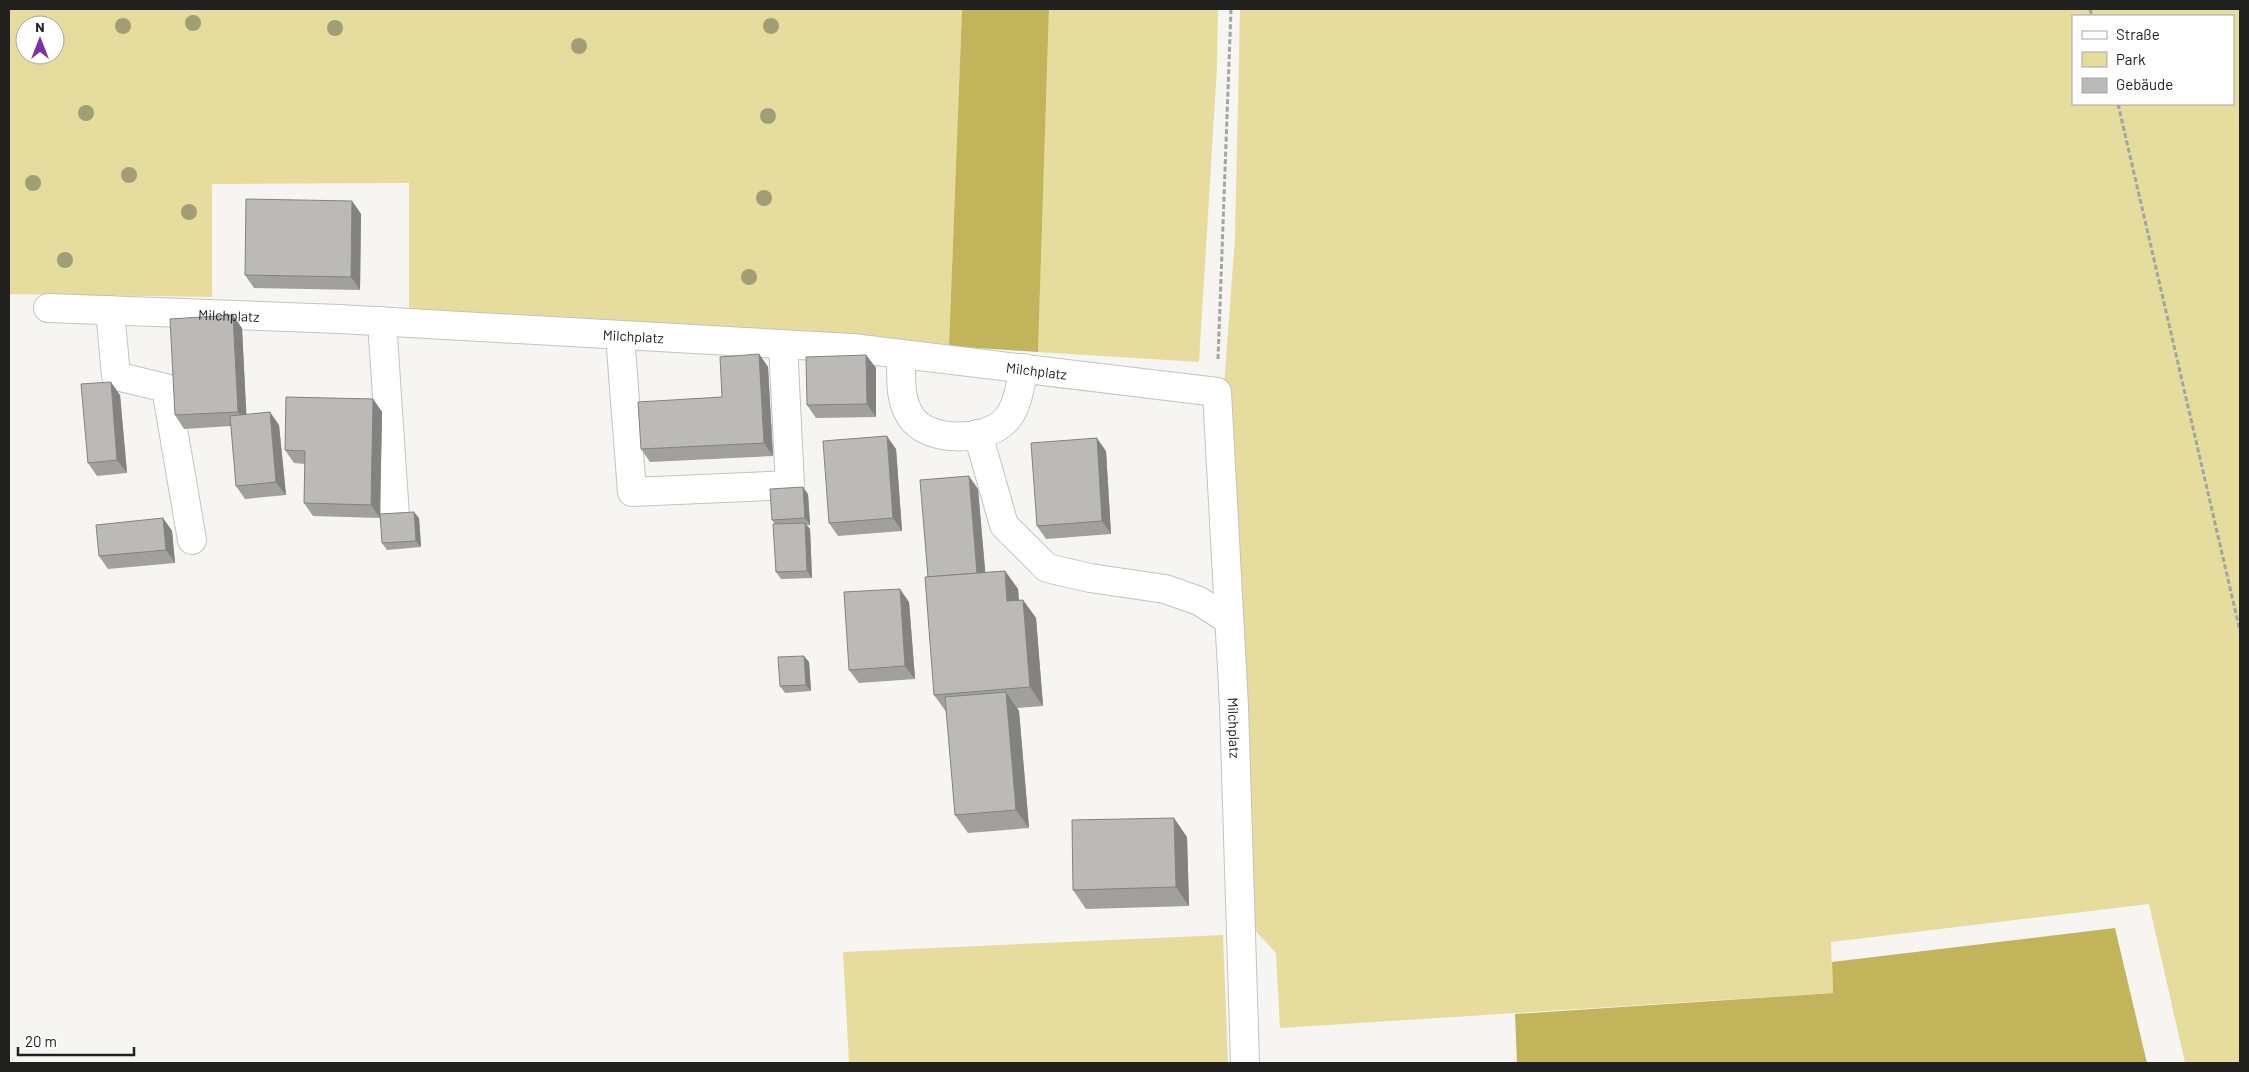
<svg xmlns="http://www.w3.org/2000/svg" width="2249" height="1072" font-family="Barlow,sans-serif">
  <style>
    .green { fill: #e6dc9e; fill-rule: evenodd }
    .forest { fill: #c2b45a }
    .lines { fill: none; stroke-linecap: round; stroke-linejoin: round }
    .minor-casing { stroke: #c3c3c0; stroke-width: 30 }
    .path { stroke: #a4a4a1; stroke-width: 3; stroke-dasharray: 5 2.5; stroke-linecap: butt }
    .minor { stroke: #fff; stroke-width: 28 }
    .tree { fill: #a39d76 }
    .wall { fill: #a1a09d }
    .shaded-wall { fill: #838280 }
    .building { fill: #bbbab7; stroke: #838280 }
    .labels { text-anchor: middle; dominant-baseline: central; stroke-width: 5; stroke-linejoin: round; paint-order: stroke }
    .street-label { font-size: 14px; fill: #212120; stroke: #fff }
  </style>
  <rect width="100%" height="100%" fill="#f6f5f2"/>
  <g class="green">
    <path d="M9,9H962L949,346L409,309V183L212,184V297L9,294ZM25,25H55V55H25Z"/>
    <polygon points="1049,9 1218,9 1217,67 1199,362 1038,352"/>
    <path d="M1240,9H2240V1063H2185L2149,904L1831,942L1833,993L1280,1028L1276,953L1247,922L1237,626L1234,428L1224,386L1235,237ZM2073,16H2233V104H2073Z"/>
    <polygon points="1223,935 1228,1063 849,1063 843,952"/>
  </g>
  <g class="forest">
    <polygon points="962,9 1049,9 1038,352 949,346"/>
    <polygon points="2115,928 2147,1063 1517,1063 1515,1014 1833,993 1832,962"/>
  </g>
  <g class="lines">
    <defs>
      <g id="minor">
        <path id="s1" d="M48,308L339,319L852,348L1217,392L1234,706L1245,1063"/>
        <polyline points="110,310 116,376 166,388 192,540"/>
        <polyline points="382,321 395,516"/>
        <polyline points="620,335 632,492 790,485 783,344"/>
        <path d="M901,354C902,375 898,398 911,417C927,442 983,442 1004,422C1018,409 1020,385 1024,368"/>
        <polyline points="978,434 1004,525 1047,568 1090,578 1165,589 1199,601 1229,620"/>
      </g>
    </defs>
    <use href="#minor" class="minor-casing"/>
    <g class="path">
      <polyline points="2090,9 2092,16"/>
      <polyline points="2118,104 2240,631"/>
      <polyline points="1218,359 1231,9"/>
    </g>
    <use href="#minor" class="minor"/>
  </g>
  <g class="tree">
    <circle cx="193" cy="23" r="8"/>
    <circle cx="123" cy="26" r="8"/>
    <circle cx="771" cy="26" r="8"/>
    <circle cx="335" cy="28" r="8"/>
    <circle cx="579" cy="46" r="8"/>
    <circle cx="86" cy="113" r="8"/>
    <circle cx="768" cy="116" r="8"/>
    <circle cx="129" cy="175" r="8"/>
    <circle cx="33" cy="183" r="8"/>
    <circle cx="764" cy="198" r="8"/>
    <circle cx="189" cy="212" r="8"/>
    <circle cx="65" cy="260" r="8"/>
    <circle cx="749" cy="277" r="8"/>
  </g>
  <g class="wall">
    <polygon points="352,201 361,214 360,290 254,288 245,275"/>
    <polygon points="242,328 246,415 279,425 286,495 245,499 236,486 231,426 184,429 175,415"/>
    <polygon points="759,354 768,367 773,456 650,462 641,449 722,397"/>
    <polygon points="866,355 876,368 876,417 816,418 807,405"/>
    <polygon points="120,395 127,473 97,476 88,463"/>
    <polygon points="373,399 382,412 380,518 313,516 304,503 305,464 294,463 285,450"/>
    <polygon points="896,449 902,531 838,536 829,523"/>
    <polygon points="1106,451 1111,534 1046,539 1037,526"/>
    <polygon points="978,489 985,572 1005,571 1018,589 1019,600 1023,600 1036,618 1043,706 1017,708 1019,711 1029,828 968,833 955,815 947,713 934,695"/>
    <polygon points="808,494 810,525 806,525 810,529 812,578 781,579 776,572 775,524 772,520"/>
    <polygon points="163,518 172,531 175,563 108,569 99,556"/>
    <polygon points="419,518 421,547 387,550 382,543"/>
    <polygon points="909,602 915,679 859,683 849,670"/>
    <polygon points="809,662 811,691 785,693 780,686"/>
    <polygon points="1187,837 1189,906 1086,909 1073,890"/>
  </g>
  <g class="shaded-wall">
    <polygon points="352,201 361,214 360,290 351,277"/>
    <polygon points="233,315 242,328 247,425 238,412"/>
    <polygon points="759,354 768,367 773,456 764,443"/>
    <polygon points="866,355 876,368 876,417 867,404"/>
    <polygon points="111,382 120,395 127,473 117,460"/>
    <polygon points="373,399 382,412 380,518 371,505"/>
    <polygon points="270,412 279,425 286,495 276,482"/>
    <polygon points="887,436 896,449 902,531 893,518"/>
    <polygon points="1097,438 1106,451 1111,534 1102,521"/>
    <polygon points="969,476 978,489 987,591 977,578"/>
    <polygon points="803,487 808,494 810,525 805,518"/>
    <polygon points="414,512 419,518 421,547 416,541"/>
    <polygon points="163,518 172,531 175,563 166,550"/>
    <polygon points="805,523 810,529 812,578 807,571"/>
    <polygon points="1005,571 1018,589 1020,620 1007,601"/>
    <polygon points="900,589 909,602 915,679 905,666"/>
    <polygon points="1023,600 1036,618 1043,706 1030,687"/>
    <polygon points="804,656 809,662 811,691 806,685"/>
    <polygon points="1006,692 1019,711 1029,828 1016,810"/>
    <polygon points="1174,818 1187,837 1189,906 1176,887"/>
  </g>
  <g class="building">
    <polygon points="246,199 352,201 351,277 245,275"/>
    <polygon points="233,315 238,412 175,415 170,319"/>
    <polygon points="759,354 764,443 641,449 638,402 722,397 720,357"/>
    <polygon points="866,355 867,404 807,405 806,357"/>
    <polygon points="111,382 117,460 88,463 81,384"/>
    <polygon points="286,397 373,399 371,505 304,503 305,451 285,450"/>
    <polygon points="270,412 276,482 236,486 230,416"/>
    <polygon points="887,436 893,518 829,523 823,441"/>
    <polygon points="1097,438 1102,521 1037,526 1031,443"/>
    <polygon points="969,476 977,573 928,577 920,480"/>
    <polygon points="803,487 805,518 772,520 770,489"/>
    <polygon points="414,512 416,541 382,543 380,514"/>
    <polygon points="163,518 166,550 99,556 96,525"/>
    <polygon points="805,523 807,571 776,572 773,524"/>
    <polygon points="1005,571 1007,601 1023,600 1030,687 934,695 925,577"/>
    <polygon points="900,589 905,666 849,670 844,592"/>
    <polygon points="804,656 806,685 780,686 778,657"/>
    <polygon points="1006,692 1016,810 955,815 945,697"/>
    <polygon points="1174,818 1176,887 1073,890 1072,820"/>
  </g>
  <g class="labels">
    <g class="street-label">
      <text stroke="none"><textPath href="#s1" startOffset="181">Milchplatz</textPath></text>
      <text stroke="none"><textPath href="#s1" startOffset="586">Milchplatz</textPath></text>
      <text stroke="none"><textPath href="#s1" startOffset="991">Milchplatz</textPath></text>
      <text stroke="none"><textPath href="#s1" startOffset="1509">Milchplatz</textPath></text>
    </g>
  </g>
  <rect width="2249" height="1072" fill="none" stroke="#212120" stroke-width="20"/>
  <rect x="2072" y="15" width="162" height="90" fill="#ffffff" stroke="#a6a6a6"/>
  <rect x="2082" y="31" width="25" height="8" fill="#ffffff" stroke="#a6a6a6"/>
  <text x="2116" y="40" font-size="15" fill="#212120">Straße</text>
  <rect x="2082" y="52" width="25" height="15" fill="#e6dc9e" stroke="#a6a6a6"/>
  <text x="2116" y="65" font-size="15" fill="#212120">Park</text>
  <rect x="2082" y="78" width="25" height="15" fill="#bbbab7" stroke="#a6a6a6"/>
  <text x="2116" y="90" font-size="15" fill="#212120">Gebäude</text>
  <g transform="translate(40 40)"><circle r="24" fill="#ffffff" stroke="#a6a6a6"/>
  <path d="M0-4L9 19L0 12L-9 19Z" fill="#7930a2"/>
  <text y="-8" font-size="14" font-weight="bold" text-anchor="middle" fill="#212120">N</text>
  </g>
  <path d="M18 1047v8h116v-8" fill="none" stroke="#212120" stroke-width="2.5"/>
  <text x="25" y="1047" font-size="15" fill="#212120" stroke="#ffffff" stroke-width="4" paint-order="stroke">20 m</text>
</svg>
